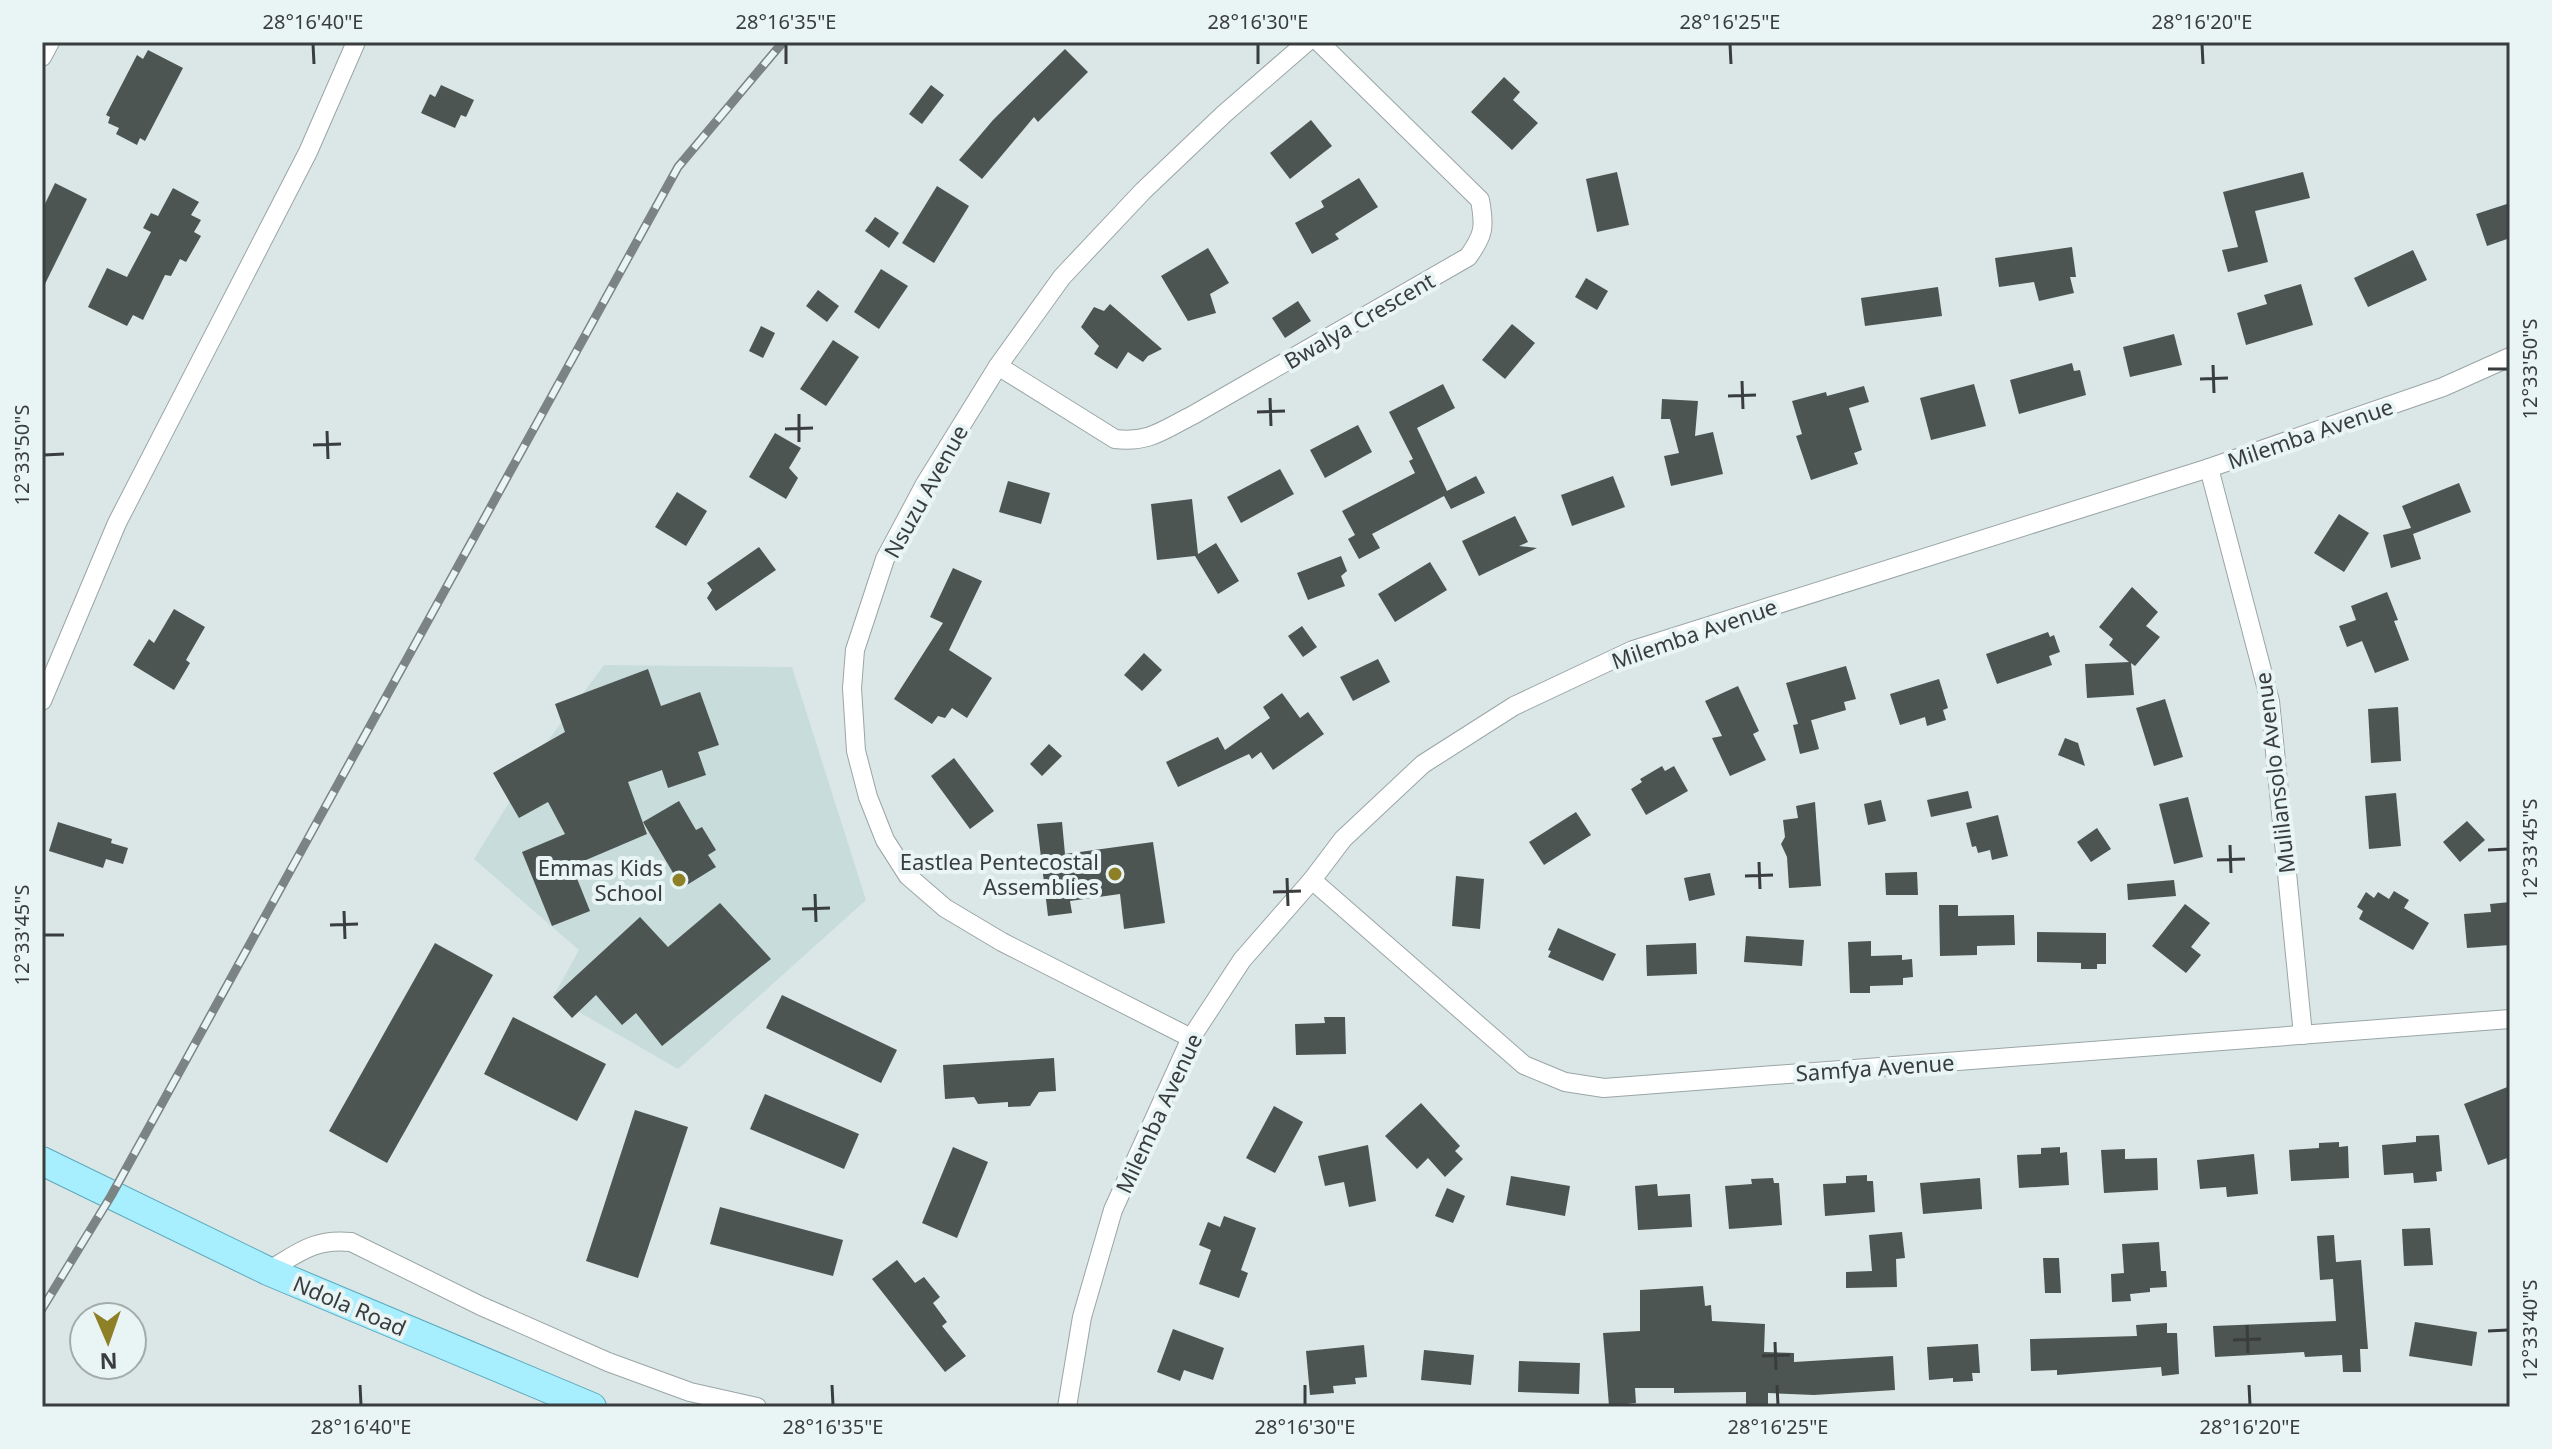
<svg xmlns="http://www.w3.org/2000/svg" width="2552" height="1449" font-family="'Noto Sans',sans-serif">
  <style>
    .built { fill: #c7dcdb }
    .building { fill: #4c5552 }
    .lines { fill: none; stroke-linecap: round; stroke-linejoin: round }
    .street-casing { stroke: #9aa5a5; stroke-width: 20 }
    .primary-casing { stroke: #5aa8bb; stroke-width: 30 }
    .street { stroke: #fff; stroke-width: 18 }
    .primary { stroke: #a7eeff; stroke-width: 28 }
    .rail-casing { stroke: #7c8383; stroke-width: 9 }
    .rail { stroke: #e9f4f4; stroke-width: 6; stroke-dasharray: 18; stroke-linecap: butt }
    .ticks { fill: none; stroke: #393d3d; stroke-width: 3 }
    .poi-dot { fill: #8e8026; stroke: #e9f4f4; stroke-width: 3 }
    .labels { text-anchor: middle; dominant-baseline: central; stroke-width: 8; stroke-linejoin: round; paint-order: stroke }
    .street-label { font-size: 22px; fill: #393d3d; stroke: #e9f4f4 }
    .poi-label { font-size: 22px; fill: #393d3d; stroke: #e9f4f4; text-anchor: end }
    .neatline { fill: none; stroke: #393d3d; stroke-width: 3 }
    .ticks-label { font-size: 20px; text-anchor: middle; fill: #393d3d }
  </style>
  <rect width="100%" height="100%" fill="#dbe7e7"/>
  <polygon class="built" points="604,665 792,667 866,900 678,1069 553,997 579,950 474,859 546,743"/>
  <g class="building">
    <polygon points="1065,49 1088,72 1038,122 1034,117 982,179 959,160 993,120"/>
    <polygon points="148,50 183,68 145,141 140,138 137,145 116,134 119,128 108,123 110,117 106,115 137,55 143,59"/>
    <polygon points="1504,77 1520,92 1513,100 1538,123 1512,150 1471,112"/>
    <polygon points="441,85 474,100 466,117 461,115 455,128 421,113 430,94 435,97"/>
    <polygon points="931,85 944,95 922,124 909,114"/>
    <polygon points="1311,120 1332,146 1290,179 1270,153"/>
    <polygon points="1617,172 1629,225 1597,232 1586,179"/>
    <polygon points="2303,172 2310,198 2255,211 2268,262 2228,272 2222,250 2238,247 2223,192"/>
    <polygon points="1359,178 1378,207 1335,234 1339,239 1312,254 1295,223 1324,207 1321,201"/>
    <polygon points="55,183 87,199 42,290 42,210"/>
    <polygon points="937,186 969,206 934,263 902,243"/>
    <polygon points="173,188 199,202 191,215 201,220 194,232 201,236 186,262 180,259 171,276 165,275 143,320 133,315 127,326 88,307 107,268 127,277 151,232 143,228 151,213 158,216"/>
    <polygon points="2510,203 2510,238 2487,246 2476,214"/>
    <polygon points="875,217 899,233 889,248 865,231"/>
    <polygon points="2072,247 2076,277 2070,277 2074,293 2039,301 2034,282 1999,287 1995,258"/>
    <polygon points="1208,248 1229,283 1210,294 1216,313 1188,321 1161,276"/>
    <polygon points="2413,250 2427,280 2368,307 2354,278"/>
    <polygon points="881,269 908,286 879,329 854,312"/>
    <polygon points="1586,278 1608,291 1597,310 1575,297"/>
    <polygon points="2301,284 2313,325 2246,345 2237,313 2267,304 2264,295"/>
    <polygon points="1938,287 1942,316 1865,326 1861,298"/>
    <polygon points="818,290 839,306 827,322 806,306"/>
    <polygon points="1298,301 1311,321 1285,338 1272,318"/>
    <polygon points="1110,304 1162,349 1148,356 1143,362 1128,352 1117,369 1094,354 1099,346 1081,327 1094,307 1104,311"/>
    <polygon points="1512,324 1535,343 1505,379 1482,360"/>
    <polygon points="761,326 775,333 763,358 749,351"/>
    <polygon points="2174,334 2182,365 2130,377 2123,347"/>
    <polygon points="833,340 859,357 826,406 800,389"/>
    <polygon points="2072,363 2074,371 2080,370 2086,395 2019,414 2010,380"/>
    <polygon points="1443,384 1455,408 1417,428 1447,491 1476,476 1485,493 1451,509 1444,496 1372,534 1380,548 1359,559 1348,539 1355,535 1342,511 1415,473 1409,461 1413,459 1389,412"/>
    <polygon points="1974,384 1986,426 1931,440 1920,398"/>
    <polygon points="1864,386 1869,402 1849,408 1862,450 1854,453 1858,464 1811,480 1796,436 1802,434 1792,401 1826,392 1827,396"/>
    <polygon points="1662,399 1698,401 1695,436 1713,432 1723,474 1671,486 1664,456 1679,453 1670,419 1661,419"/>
    <polygon points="1358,425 1372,452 1325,478 1310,450"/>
    <polygon points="775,433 801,448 789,468 798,478 786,499 749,477"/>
    <polygon points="1280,469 1294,494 1241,523 1227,497"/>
    <polygon points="1613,476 1625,507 1572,526 1561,495"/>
    <polygon points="1008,481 1050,493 1041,524 999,512"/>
    <polygon points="2459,483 2471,512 2413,534 2421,559 2391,568 2383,535 2411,528 2402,506"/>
    <polygon points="677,492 707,511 686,546 655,527"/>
    <polygon points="1192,499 1198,554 1216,543 1239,581 1218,594 1195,556 1157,560 1151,504"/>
    <polygon points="2339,514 2369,533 2344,572 2314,553"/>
    <polygon points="1515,516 1528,542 1519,546 1537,548 1479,576 1462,541"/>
    <polygon points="759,547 776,570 716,611 707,598 712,590 707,583"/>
    <polygon points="1341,556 1347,571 1341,576 1345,586 1308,600 1297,573"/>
    <polygon points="1430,562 1447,590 1395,622 1378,594"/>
    <polygon points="953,568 982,581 949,650 992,678 967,718 952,708 945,718 938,716 932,724 894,699 943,623 930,617"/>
    <polygon points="2132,587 2158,612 2146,626 2160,637 2135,666 2131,663 2134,695 2087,698 2085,664 2129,662 2109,645 2113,639 2099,627"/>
    <polygon points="2387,592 2398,620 2394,621 2409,660 2375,673 2362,641 2347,647 2339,626 2356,620 2351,606"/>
    <polygon points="174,609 205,627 186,660 190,663 174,690 133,665 149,639 154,643"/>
    <polygon points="1302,626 1317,647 1303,657 1288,636"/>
    <polygon points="2048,632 2050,637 2054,635 2060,652 2049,656 2052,665 1997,684 1986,654"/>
    <polygon points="1144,653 1162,670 1142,691 1124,675"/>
    <polygon points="1378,659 1390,682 1353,701 1340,677"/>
    <polygon points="1846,666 1856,699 1844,702 1846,710 1802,723 1811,720 1819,749 1800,754 1793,725 1798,724 1786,683"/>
    <polygon points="648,669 661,706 700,692 719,745 698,752 706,775 668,788 662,770 628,782 647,834 572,866 590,911 552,926 522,852 565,834 548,802 519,818 493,773 565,732 555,704"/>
    <polygon points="1939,679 1948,708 1943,710 1946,720 1927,726 1925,717 1900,725 1890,694"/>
    <polygon points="1738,686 1759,731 1753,734 1766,760 1730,776 1712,738 1722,736 1705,701"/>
    <polygon points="1282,693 1300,718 1308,712 1324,734 1273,770 1261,752 1252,759 1249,754 1178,787 1166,762 1218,737 1225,750 1270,718 1263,707"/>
    <polygon points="2165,699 2183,757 2154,766 2136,708"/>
    <polygon points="2398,707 2401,761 2371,763 2368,709"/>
    <polygon points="2065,738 2078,743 2085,766 2058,755"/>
    <polygon points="1049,744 1062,756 1042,776 1030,764"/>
    <polygon points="954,758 994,811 970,829 931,776"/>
    <polygon points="1662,766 1665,771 1674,766 1688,791 1646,815 1631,789 1642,782 1640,779"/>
    <polygon points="1968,791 1972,808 1931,817 1927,800"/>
    <polygon points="2396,793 2401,846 2369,849 2365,796"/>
    <polygon points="2188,797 2203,857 2174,864 2159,804"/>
    <polygon points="1881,800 1886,821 1868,825 1864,804"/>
    <polygon points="679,801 696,830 702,827 716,850 708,855 716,867 682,888 643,822"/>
    <polygon points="1815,802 1821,886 1789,888 1787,857 1781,844 1785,837 1783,820 1798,818 1796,806"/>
    <polygon points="1576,812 1591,835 1544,865 1529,842"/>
    <polygon points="1998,815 2008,856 1992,860 1990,850 1978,853 1976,846 1972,847 1966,823"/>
    <polygon points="2467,821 2485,840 2460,862 2443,842"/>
    <polygon points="58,822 112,839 111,843 128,848 123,864 106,859 103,868 49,851"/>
    <polygon points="1062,822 1065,854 1153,842 1165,923 1124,929 1120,894 1070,901 1072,913 1048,916 1037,824"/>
    <polygon points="2097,828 2111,849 2091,862 2077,842"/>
    <polygon points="1917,872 1918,895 1886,895 1885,873"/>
    <polygon points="1710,873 1715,895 1689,901 1684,878"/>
    <polygon points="1456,876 1484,879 1480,929 1452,926"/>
    <polygon points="2174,880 2176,896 2128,900 2127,884"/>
    <polygon points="2394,891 2409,900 2404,908 2429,923 2413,950 2359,919 2363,911 2357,907 2366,892 2374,898 2378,892 2389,899"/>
    <polygon points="2510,902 2510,945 2467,948 2464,914 2491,912 2490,904"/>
    <polygon points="720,903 771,959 662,1046 636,1013 622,1025 596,995 572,1018 553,997 640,917 668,947"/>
    <polygon points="2185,904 2210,923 2191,947 2201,955 2186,973 2152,946"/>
    <polygon points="1939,905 1958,905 1958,916 2014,915 2015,945 1977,946 1977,955 1940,956"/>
    <polygon points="1558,928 1616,954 1603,981 1548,957 1551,951 1548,950"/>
    <polygon points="2037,932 2106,933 2106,964 2097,964 2097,969 2081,969 2081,963 2037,962"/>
    <polygon points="1746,936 1804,940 1802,966 1744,962"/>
    <polygon points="1871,941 1871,956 1902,955 1902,960 1912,959 1913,977 1903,978 1903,985 1870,986 1870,993 1850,993 1848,942"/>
    <polygon points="435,943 493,975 387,1163 329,1131"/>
    <polygon points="1696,943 1697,974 1647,976 1646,945"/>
    <polygon points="782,995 897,1050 881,1083 766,1028"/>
    <polygon points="513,1017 606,1064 577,1121 484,1074"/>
    <polygon points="1324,1017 1345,1017 1346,1054 1296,1055 1295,1024 1325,1023"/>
    <polygon points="1054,1058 1056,1091 1039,1092 1030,1106 1008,1107 1008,1102 978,1104 974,1097 945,1099 943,1065"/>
    <polygon points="2510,1086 2510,1157 2488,1165 2464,1104"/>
    <polygon points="765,1094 859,1134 844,1169 750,1129"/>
    <polygon points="1421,1103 1460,1146 1455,1151 1463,1159 1445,1177 1428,1158 1417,1169 1385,1136"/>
    <polygon points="1274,1106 1303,1122 1275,1173 1246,1158"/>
    <polygon points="635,1110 688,1127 638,1278 586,1261"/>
    <polygon points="2439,1135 2442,1171 2436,1172 2437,1181 2414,1183 2413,1173 2384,1175 2382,1145 2416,1142 2416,1136"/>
    <polygon points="2339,1142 2339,1147 2348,1146 2349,1178 2291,1181 2289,1150 2319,1148 2319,1143"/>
    <polygon points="1368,1145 1376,1201 1349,1207 1344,1182 1325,1186 1318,1156"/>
    <polygon points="953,1147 988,1162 957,1238 922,1223"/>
    <polygon points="2060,1147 2060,1153 2067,1152 2069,1185 2019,1188 2017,1155 2041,1154 2041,1148"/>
    <polygon points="2125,1149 2125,1159 2157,1158 2158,1190 2104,1193 2101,1150"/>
    <polygon points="2254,1154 2258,1194 2227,1197 2226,1187 2200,1189 2197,1160"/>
    <polygon points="1867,1175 1867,1181 1873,1181 1875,1212 1825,1216 1823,1184 1846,1183 1846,1176"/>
    <polygon points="1511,1176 1570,1186 1565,1216 1506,1205"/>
    <polygon points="1773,1178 1774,1183 1779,1183 1782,1225 1729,1229 1725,1186 1752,1184 1751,1179"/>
    <polygon points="1980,1178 1982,1209 1923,1214 1920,1183"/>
    <polygon points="1657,1184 1658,1196 1690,1194 1692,1227 1638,1230 1635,1186"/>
    <polygon points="1447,1188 1465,1196 1453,1223 1435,1216"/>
    <polygon points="720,1207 843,1240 833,1276 710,1244"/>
    <polygon points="1224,1216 1256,1228 1241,1270 1248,1273 1239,1298 1199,1284 1211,1250 1199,1245 1208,1222 1220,1227"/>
    <polygon points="2430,1228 2433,1265 2404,1266 2402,1229"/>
    <polygon points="1902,1232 1905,1258 1896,1259 1897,1287 1846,1288 1846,1272 1872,1271 1869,1235"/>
    <polygon points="2334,1235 2336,1262 2361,1260 2368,1349 2360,1349 2361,1372 2343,1372 2342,1355 2305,1357 2304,1352 2215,1357 2213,1326 2336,1321 2333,1279 2320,1280 2317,1236"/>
    <polygon points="2159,1242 2161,1271 2166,1271 2167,1287 2150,1288 2150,1292 2130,1294 2131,1301 2112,1302 2111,1274 2124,1273 2122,1244"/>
    <polygon points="2043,1258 2059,1258 2061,1293 2045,1293"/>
    <polygon points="897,1260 915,1283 924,1277 940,1297 933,1303 947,1322 942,1326 966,1356 945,1372 872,1279"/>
    <polygon points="1703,1286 1705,1306 1711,1305 1712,1321 1765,1324 1764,1352 1794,1353 1794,1362 1893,1356 1895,1390 1814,1395 1768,1393 1768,1406 1746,1406 1746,1392 1674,1393 1674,1388 1635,1388 1636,1403 1609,1406 1603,1333 1640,1331 1640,1290"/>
    <polygon points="2415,1322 2477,1332 2472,1366 2409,1356"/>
    <polygon points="2167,1323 2167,1333 2177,1333 2179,1374 2162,1376 2161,1367 2057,1375 2057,1370 2031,1371 2030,1339 2137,1336 2136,1325"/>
    <polygon points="1173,1329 1224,1348 1213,1380 1184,1370 1180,1381 1157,1372"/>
    <polygon points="1978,1344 1980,1373 1972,1373 1973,1381 1953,1382 1953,1378 1929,1380 1927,1347"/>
    <polygon points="1364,1345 1367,1377 1355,1378 1356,1384 1333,1386 1334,1393 1310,1395 1306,1351"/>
    <polygon points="1424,1350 1474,1355 1471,1385 1421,1380"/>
    <polygon points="1519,1361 1580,1363 1579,1394 1518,1392"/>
  </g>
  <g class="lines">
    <defs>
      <g id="street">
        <polyline points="42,57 50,42"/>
        <path d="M998,366L1115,439C1149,443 1163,430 1193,415L1468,257C1484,235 1485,227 1480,200L1319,42"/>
        <polyline points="2209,468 2270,701 2303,1035"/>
        <polyline points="42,701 117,523 308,152 356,42"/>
        <polyline points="1312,880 1524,1065 1565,1082 1604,1088 2510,1019"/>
        <polyline points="1191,1038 1002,942 945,908 908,876 885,840 868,797 856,751 852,688 855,650 885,559 925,484 998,366 1062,277 1143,191 1224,114 1307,42"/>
        <path d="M268,1271C298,1253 315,1238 351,1242L481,1306L608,1362L690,1392L757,1407"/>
        <polyline points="1067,1407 1082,1317 1113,1210 1191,1038 1242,960 1312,880 1343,839 1423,764 1514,706 1633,650 2209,468 2443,387 2510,357"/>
      </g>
      <polyline id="primary" points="42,1161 268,1271 592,1407"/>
    </defs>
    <use href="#street" class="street-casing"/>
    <use href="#primary" class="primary-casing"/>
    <use href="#street" class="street"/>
    <use href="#primary" class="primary"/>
    <defs>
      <polyline id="rail" points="42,1309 111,1196 678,167 783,42"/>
    </defs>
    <use href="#rail" class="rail-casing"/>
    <use href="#rail" class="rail"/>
  </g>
  <path class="ticks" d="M313,44L314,64M786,44V64M1258,44V64M1730,44L1731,64M2202,44L2203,64M2213,365L2214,393M2488,369H2508M2200,379L2228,378M1742,381L1743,409M1728,396L1756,395M1270,398L1271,426M1257,412L1285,411M799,414V442M785,429L813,428M327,431L328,459M313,445L341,444M44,455L64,454M2230,845L2231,873M2488,850L2508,849M2217,860L2245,859M1759,862L1760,889M1745,876L1773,875M1287,878L1288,906M1273,892L1301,891M815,894L816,922M802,909L830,908M344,911L345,939M330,925L358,924M44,935H64M2247,1325L2248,1353M2488,1331L2508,1330M2233,1340L2261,1339M1775,1342L1776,1370M1762,1356L1790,1355M360,1385L361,1405M832,1385L833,1405M1305,1385V1405M1777,1385L1778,1405M2249,1385L2250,1405"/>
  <g class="poi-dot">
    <circle cx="1115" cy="874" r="8"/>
    <circle cx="679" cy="880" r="8"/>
  </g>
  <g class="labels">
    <g class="street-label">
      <text transform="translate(1359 320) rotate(-30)">Bwalya Crescent</text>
      <text transform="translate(2310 433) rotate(-19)">Milemba Avenue</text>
      <text transform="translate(925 491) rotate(-61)">Nsuzu Avenue</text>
      <text transform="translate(1694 633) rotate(-19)">Milemba Avenue</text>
      <text transform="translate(2274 773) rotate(-97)">Mulilansolo Avenue</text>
      <text transform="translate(1875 1067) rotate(-4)">Samfya Avenue</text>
      <text transform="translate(1158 1113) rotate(-65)">Milemba Avenue</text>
      <text transform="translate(350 1305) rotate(23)">Ndola Road</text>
    </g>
    <g class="poi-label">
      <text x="1099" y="861">Eastlea Pentecostal<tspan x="1099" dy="25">Assemblies</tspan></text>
      <text x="663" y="867">Emmas Kids<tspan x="663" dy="25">School</tspan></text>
    </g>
  </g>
  <rect width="2552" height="1449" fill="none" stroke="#e9f4f4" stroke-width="88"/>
  <g transform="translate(108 1341) rotate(178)"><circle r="38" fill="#e9f4f4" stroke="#a3abab" stroke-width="2"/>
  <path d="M0-6L14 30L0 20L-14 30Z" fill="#8e8026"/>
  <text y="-12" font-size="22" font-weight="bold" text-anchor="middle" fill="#393d3d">N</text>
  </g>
  <rect x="44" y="44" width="2464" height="1361" class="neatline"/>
  <g class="ticks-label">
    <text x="313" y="29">28°16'40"E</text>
    <text x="786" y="29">28°16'35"E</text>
    <text x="1258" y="29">28°16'30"E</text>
    <text x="1730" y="29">28°16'25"E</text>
    <text x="2202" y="29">28°16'20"E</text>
    <text transform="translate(2530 369) rotate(-90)" y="7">12°33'50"S</text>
    <text transform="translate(22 455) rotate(-90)" y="7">12°33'50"S</text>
    <text transform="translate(2530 849) rotate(-90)" y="7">12°33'45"S</text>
    <text transform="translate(22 935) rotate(-90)" y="7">12°33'45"S</text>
    <text transform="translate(2530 1330) rotate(-90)" y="7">12°33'40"S</text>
    <text x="361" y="1434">28°16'40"E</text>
    <text x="833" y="1434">28°16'35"E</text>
    <text x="1305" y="1434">28°16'30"E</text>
    <text x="1778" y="1434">28°16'25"E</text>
    <text x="2250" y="1434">28°16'20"E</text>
  </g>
</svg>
